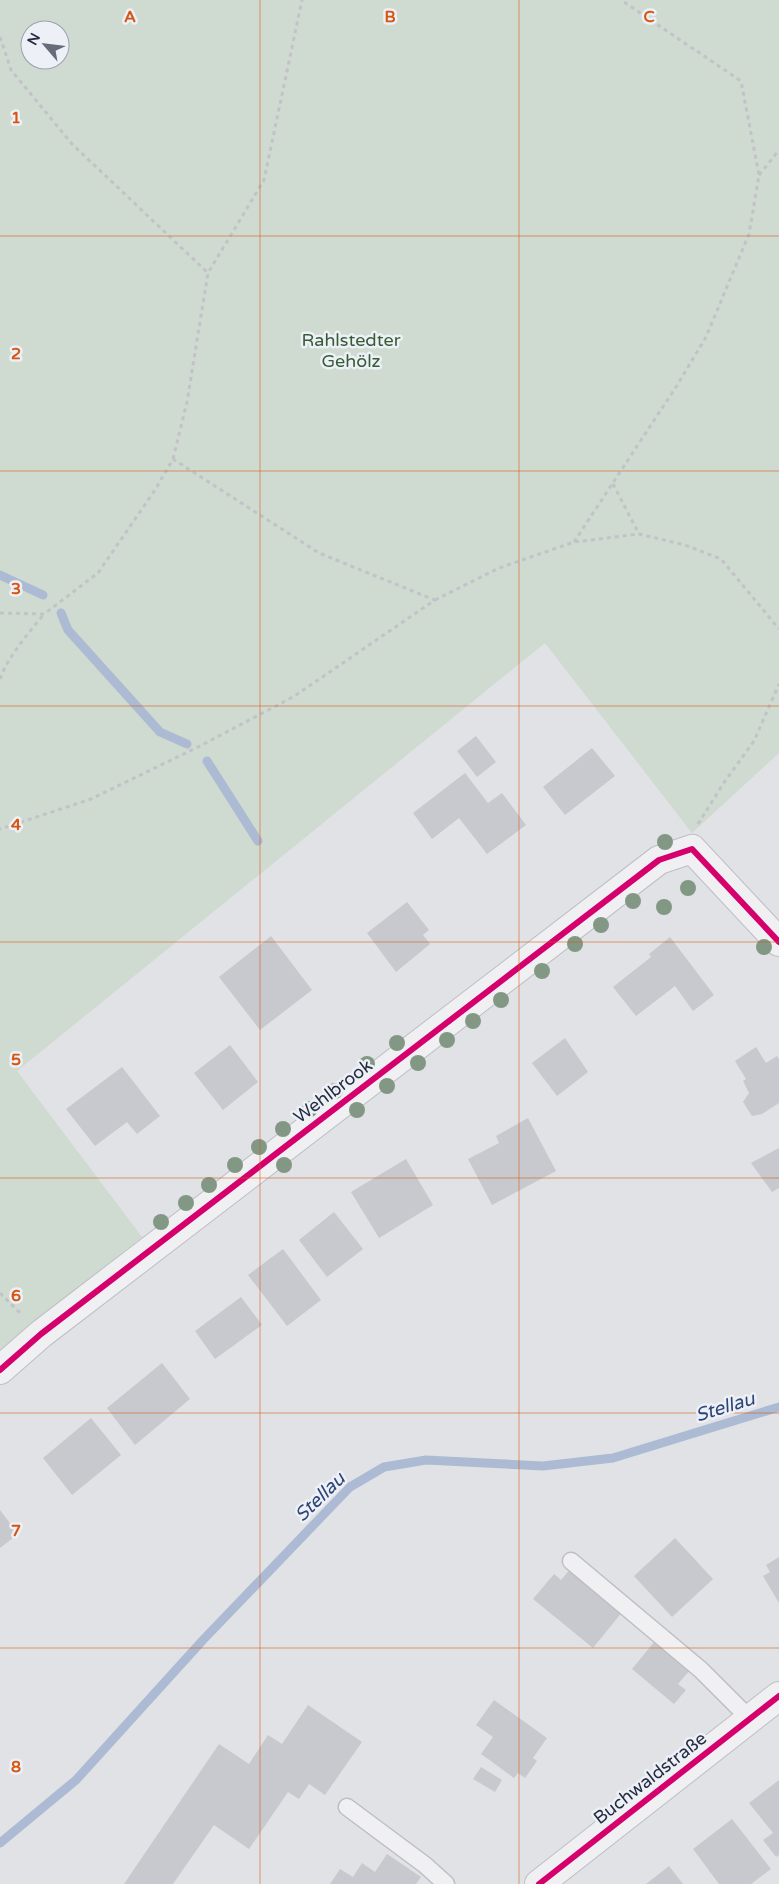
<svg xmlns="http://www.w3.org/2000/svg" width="779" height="1884" font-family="'Varela Round',sans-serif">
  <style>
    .green { fill: #cfdad0; fill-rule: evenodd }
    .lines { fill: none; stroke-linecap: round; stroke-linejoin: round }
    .stream { stroke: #acbbd3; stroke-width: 9 }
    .building { fill: #c7c9ce }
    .lane-casing { stroke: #bdbfc4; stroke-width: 19 }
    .street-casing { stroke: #bdbfc4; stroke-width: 30 }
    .path { stroke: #c2c3c9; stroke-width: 3; stroke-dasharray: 4 4; stroke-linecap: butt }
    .lane { stroke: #f0f0f2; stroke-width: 16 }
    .street { stroke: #f0f0f2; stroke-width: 28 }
    .cycleway-casing { stroke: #edf0f6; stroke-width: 9 }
    .cycleway { stroke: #d6006c; stroke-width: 6 }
    .tree { fill: #829884 }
    .grid { fill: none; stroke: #d55511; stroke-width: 1; stroke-opacity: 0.55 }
    .labels { text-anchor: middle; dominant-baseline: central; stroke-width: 5; stroke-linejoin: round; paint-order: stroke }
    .park-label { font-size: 18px; fill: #365c33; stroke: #edf0f6 }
    .street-label { font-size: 18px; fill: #262d40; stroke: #edf0f6 }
    .water-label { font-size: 19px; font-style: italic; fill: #2e4676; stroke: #edf0f6 }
    .grid-label { font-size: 16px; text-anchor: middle; font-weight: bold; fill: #d55511; stroke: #edf0f6; stroke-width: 5; stroke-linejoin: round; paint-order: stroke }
  </style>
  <rect width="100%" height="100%" fill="#e0e2e6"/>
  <path class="green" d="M0,0H779V753L692,833L545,643L17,1071L142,1237L0,1350ZM30,30H60V60H30Z"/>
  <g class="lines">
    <g class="stream">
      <polyline points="0,575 43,595"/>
      <polyline points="61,613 68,630 160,732 187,744"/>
      <polyline points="207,761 258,841"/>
      <polyline points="0,1843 76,1780 203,1640 350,1487 384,1467 426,1460 543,1466 613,1458 779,1407"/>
    </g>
  </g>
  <g class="building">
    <polygon points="476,736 496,762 477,777 457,751"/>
    <polygon points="592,748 615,776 565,815 543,787"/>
    <polygon points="465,773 488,803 502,793 526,825 487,854 459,818 432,839 413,813"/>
    <polygon points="407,902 429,930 423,935 430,944 396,972 367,933"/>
    <polygon points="271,936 312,990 260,1030 219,977"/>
    <polygon points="670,937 714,995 693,1011 675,986 636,1016 613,987 651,957 649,954"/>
    <polygon points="565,1038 588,1072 557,1096 532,1063"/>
    <polygon points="230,1045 258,1082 223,1110 194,1073"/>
    <polygon points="756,1047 766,1063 777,1056 779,1059 779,1103 762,1114 752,1116 743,1102 749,1093 743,1081 746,1079 735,1061"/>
    <polygon points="122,1067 160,1116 137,1134 127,1122 95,1146 66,1109"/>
    <polygon points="528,1118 556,1171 492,1205 468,1159 499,1143 496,1136"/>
    <polygon points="779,1148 779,1188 772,1192 751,1163"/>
    <polygon points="406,1159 433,1205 379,1238 351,1192"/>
    <polygon points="334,1212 363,1249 327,1277 299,1240"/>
    <polygon points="283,1249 321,1300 287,1326 248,1275"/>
    <polygon points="241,1297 262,1325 215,1359 195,1331"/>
    <polygon points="162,1363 190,1399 135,1445 107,1408"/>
    <polygon points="91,1418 121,1455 72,1495 43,1458"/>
    <polygon points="0,1510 18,1534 0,1548"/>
    <polygon points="675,1538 713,1579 672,1617 634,1576"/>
    <polygon points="779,1557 779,1603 763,1576 770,1572 766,1565"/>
    <polygon points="571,1568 623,1611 593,1648 533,1599 554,1574 561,1580"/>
    <polygon points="655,1641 690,1670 678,1684 686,1690 674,1704 632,1669"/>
    <polygon points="494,1700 547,1738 533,1758 537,1761 525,1778 518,1773 514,1778 481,1754 493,1737 476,1725"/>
    <polygon points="308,1705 362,1742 325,1795 309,1784 299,1799 288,1792 249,1849 214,1825 173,1884 124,1884 219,1744 249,1764 268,1735 282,1744"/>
    <polygon points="481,1767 502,1780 495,1792 473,1779"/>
    <polygon points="779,1780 779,1855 776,1857 763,1840 773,1833 749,1803"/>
    <polygon points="732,1819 771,1869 751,1884 719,1884 693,1849"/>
    <polygon points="387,1854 421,1877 416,1884 330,1884 340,1869 353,1877 362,1863 375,1872"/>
    <polygon points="669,1866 683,1884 646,1884"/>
  </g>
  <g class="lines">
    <defs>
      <g id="lane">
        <polyline points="571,1561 701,1670 750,1719"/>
        <polyline points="347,1807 425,1865 446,1884"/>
      </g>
      <g id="street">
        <polyline points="0,1370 41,1334 659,860 692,849 779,942"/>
        <polyline points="539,1884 779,1696"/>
      </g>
    </defs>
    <use href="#lane" class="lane-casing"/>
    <use href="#street" class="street-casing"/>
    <g class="path">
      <polyline points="0,37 11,70 72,144 208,273"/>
      <polyline points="759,175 779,150"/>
      <polyline points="173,459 187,402 208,273 264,180 302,0"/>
      <polyline points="613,484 639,534"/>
      <polyline points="574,542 676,387 706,337 749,234 759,175 741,81 621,0"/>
      <polyline points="435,600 499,568 574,542 639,534 685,545 721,559 779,629"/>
      <polyline points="0,613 44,614 98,573 155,490 173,459 319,553 435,600 293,697 198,747 91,799 0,829"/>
      <path d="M0,679C9,655 28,634 44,614"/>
      <polyline points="698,824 723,784 754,741 779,684"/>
      <polyline points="0,1293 21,1314"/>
    </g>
    <use href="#lane" class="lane"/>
    <use href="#street" class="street"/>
    <defs>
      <g id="cycleway">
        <polyline points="0,1370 41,1334 659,860 692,849 779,942"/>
        <polyline points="539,1884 779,1696"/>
      </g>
    </defs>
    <use href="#cycleway" class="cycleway-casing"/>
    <use href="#cycleway" class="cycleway"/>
  </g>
  <g class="tree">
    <circle cx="665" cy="842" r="8"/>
    <circle cx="688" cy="888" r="8"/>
    <circle cx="633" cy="901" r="8"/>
    <circle cx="664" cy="907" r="8"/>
    <circle cx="601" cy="925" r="8"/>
    <circle cx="575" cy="944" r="8"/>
    <circle cx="764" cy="947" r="8"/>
    <circle cx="542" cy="971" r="8"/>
    <circle cx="501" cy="1000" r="8"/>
    <circle cx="473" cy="1021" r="8"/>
    <circle cx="447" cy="1040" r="8"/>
    <circle cx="397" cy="1043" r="8"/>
    <circle cx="418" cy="1063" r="8"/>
    <circle cx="367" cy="1064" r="8"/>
    <circle cx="387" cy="1086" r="8"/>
    <circle cx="335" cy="1091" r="8"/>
    <circle cx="310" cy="1109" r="8"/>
    <circle cx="357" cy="1110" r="8"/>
    <circle cx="283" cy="1129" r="8"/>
    <circle cx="259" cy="1147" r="8"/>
    <circle cx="235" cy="1165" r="8"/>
    <circle cx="284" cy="1165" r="8"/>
    <circle cx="209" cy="1185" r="8"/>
    <circle cx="186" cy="1203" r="8"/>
    <circle cx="161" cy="1222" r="8"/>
  </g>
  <path class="grid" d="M260,0V1884M519,0V1884M0,236H779M0,471H779M0,706H779M0,942H779M0,1178H779M0,1413H779M0,1648H779"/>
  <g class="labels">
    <g class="park-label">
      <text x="351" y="340">Rahlstedter<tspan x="351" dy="21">Gehölz</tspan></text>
    </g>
    <g class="street-label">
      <text transform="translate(333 1091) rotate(-37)">Wehlbrook</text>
      <text transform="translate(650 1778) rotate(-38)">Buchwaldstraße</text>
    </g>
    <g class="water-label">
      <text transform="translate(725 1407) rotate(-17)">Stellau</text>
      <text transform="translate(320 1497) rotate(-44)">Stellau</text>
    </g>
  </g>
  <g class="grid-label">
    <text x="130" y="22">A</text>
    <text x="390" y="22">B</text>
    <text x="649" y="22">C</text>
    <text x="16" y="123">1</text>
    <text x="16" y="359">2</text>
    <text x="16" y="594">3</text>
    <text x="16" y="830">4</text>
    <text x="16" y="1065">5</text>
    <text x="16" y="1301">6</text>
    <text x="16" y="1536">7</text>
    <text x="16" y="1772">8</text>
  </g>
  <g transform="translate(45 45) rotate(298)"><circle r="24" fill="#edf0f6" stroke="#9da2ad"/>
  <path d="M0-4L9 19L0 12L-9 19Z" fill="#676c7a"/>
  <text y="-8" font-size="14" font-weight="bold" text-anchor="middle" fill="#262d40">N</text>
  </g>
</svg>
